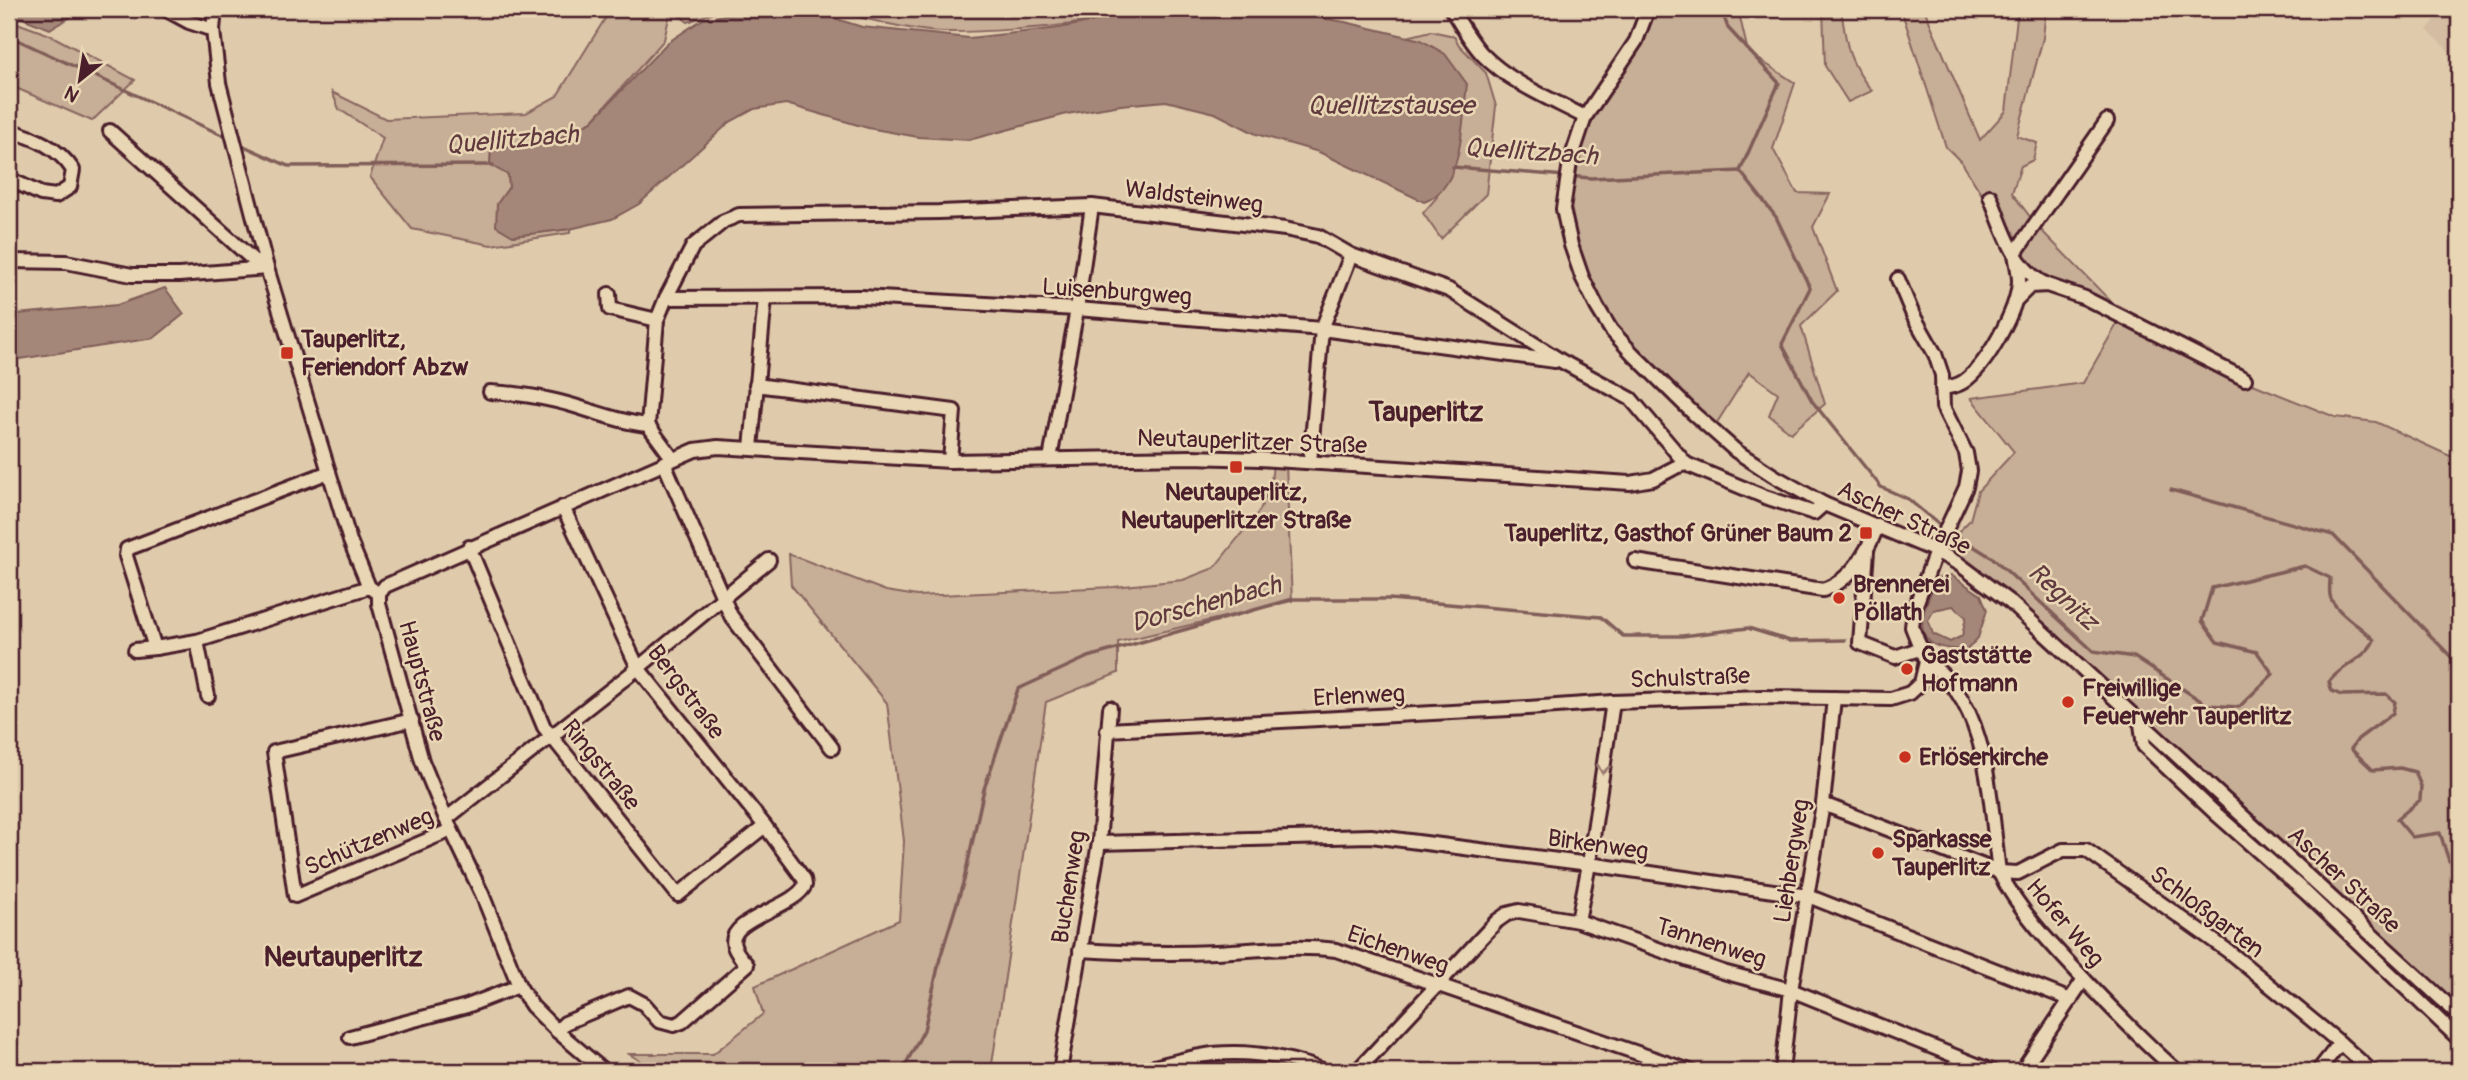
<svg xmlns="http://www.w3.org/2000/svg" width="2468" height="1080" font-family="Pangolin,sans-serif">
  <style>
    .built { fill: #d3bca1 }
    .green { fill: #c7ae96; stroke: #886660; stroke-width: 2 }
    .water { fill: #a48778; stroke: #805d59; stroke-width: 2; fill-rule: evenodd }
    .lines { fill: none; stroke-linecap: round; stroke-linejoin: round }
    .stream { stroke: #805d59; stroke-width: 3.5 }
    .minor-casing { stroke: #4a1f2b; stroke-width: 18 }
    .minor { stroke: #e9d6b4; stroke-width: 12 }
    .oneway { stroke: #9a7a70 }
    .poi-dot { fill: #c8321e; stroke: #e9d6b4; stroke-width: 2.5 }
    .labels { text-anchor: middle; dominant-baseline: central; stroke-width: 5; stroke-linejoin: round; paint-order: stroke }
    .street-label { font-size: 24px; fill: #4a1f2b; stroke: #e9d6b4 }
    .poi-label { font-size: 24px; font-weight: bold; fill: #4a1f2b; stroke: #e9d6b4; text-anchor: start }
    .water-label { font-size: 26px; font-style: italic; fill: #60393e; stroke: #e9d6b4 }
    .quarter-label { font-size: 28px; font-weight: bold; fill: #4a1f2b; stroke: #e9d6b4 }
  </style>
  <rect width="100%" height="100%" fill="#dfcbac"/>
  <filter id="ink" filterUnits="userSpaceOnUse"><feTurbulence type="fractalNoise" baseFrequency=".0143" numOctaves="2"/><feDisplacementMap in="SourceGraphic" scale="14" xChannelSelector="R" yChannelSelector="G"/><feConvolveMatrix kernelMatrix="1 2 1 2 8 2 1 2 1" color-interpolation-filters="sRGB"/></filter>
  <g filter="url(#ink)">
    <polygon class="built" points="2443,9 2459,9 2459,61 2427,30"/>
    <g class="green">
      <polygon points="611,9 735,9 714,12 688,22 671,9 664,40 592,121 558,139 491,150 490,165 508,174 509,187 497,204 513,236 570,229 570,233 491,245 412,229 370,177 383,138 339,109 332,92 386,119 526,113 557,96"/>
      <path d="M828,9H1083L1104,10C1102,13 1100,16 1097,18C1078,28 954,34 929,31C895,27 861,18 828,9Z"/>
      <polygon points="1646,9 1738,9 1748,52 1795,83 1773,149 1797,193 1830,194 1813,227 1837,291 1801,326 1825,404 1791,433 1769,415 1778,393 1749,372 1713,429 1631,356 1569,246 1567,161 1616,70"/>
      <path d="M1823,9H1841C1847,47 1847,60 1872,91L1848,102L1825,66Z"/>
      <polygon points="1901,9 1925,11 1980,140 2006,111 2018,9 2046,9 2043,38 2017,136 2037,143 2033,160 2021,166 2012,193 2038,227 2122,313 2248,382 2335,417 2376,422 2450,456 2459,450 2459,1007 2300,858 2016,603 1945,546 1970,520 1978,491 2014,452 1971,398 2083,383 2120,319 2042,277 2013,244 1962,163 1946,147"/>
      <polygon points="9,20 50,35 135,80 92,121 9,85"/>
      <polygon points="1431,31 1454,36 1459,45 1486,73 1496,106 1486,194 1441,239 1423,213 1437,197 1407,37"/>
      <polygon points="1273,463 1286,464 1292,601 1118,642 1118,673 1046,702 991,1071 657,1071 629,1054 713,1054 763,1014 755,986 899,920 904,841 887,703 791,585 789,554 886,591 917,596 1114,587 1183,580 1214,568 1260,510 1271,483"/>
    </g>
    <g class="water">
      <polygon points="9,9 70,9 71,17 50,29 9,13"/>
      <path d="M758,9L808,10L862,27L969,38L1059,28L1100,20L1126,9H1210L1233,13L1274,10L1345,22L1421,40L1445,54L1467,84C1462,121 1464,188 1424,202L1319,152L1256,134L1215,113L1166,101L1121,105L1067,114L969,140L918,137L868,128L786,104L754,109L730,122L639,204L612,219L570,229L513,236L496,226L497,204L509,187L508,175L490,165L491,150L558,139L592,121L667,43L703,19Z"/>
      <path d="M165,288L184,314L154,338L20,359C7,338 7,337 17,314L117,305Z"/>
      <path d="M1951,575L1981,595L1987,610L1978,638L1966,651C1956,649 1941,649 1933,644C1910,629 1930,596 1937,578ZM1953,606L1966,617L1962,636L1950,642L1933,634L1928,620L1934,610Z"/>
    </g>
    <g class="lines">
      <g class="stream">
        <path d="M1721,9L1728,28L1779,83L1740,171L1776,217L1810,288L1782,344L1812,401L1881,487L1908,499L1938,524L1994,559L2093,651L2134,657L2207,705L2239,707L2273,674L2257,652L2217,642L2202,621L2212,588L2305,566L2330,578C2330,583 2329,590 2330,595C2332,610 2363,628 2374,640C2365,660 2342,664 2329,682L2332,691L2341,695L2386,694L2395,702L2393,713L2358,739L2351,749L2373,770L2400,768L2415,772L2421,786L2420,800L2397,819L2412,837L2440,833L2449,861L2459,866"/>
        <polyline points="9,36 224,136"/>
        <polyline points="244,146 288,166 493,165"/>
        <polyline points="1453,167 1591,178 1740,171"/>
        <polyline points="2171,490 2333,535 2459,665"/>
        <polyline points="902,1071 924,1030 940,958 964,880 984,789 1018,689 1088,657 1293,599 1389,599 1601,617 1623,636 1682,636 1748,628 1790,641 1845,640"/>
      </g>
      <defs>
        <g id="minor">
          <polyline points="165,9 189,22 213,30"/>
          <polyline points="215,9 213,30 219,83 267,268 350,541 369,587 379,594"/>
          <path d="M1451,9C1461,24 1470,41 1482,54C1510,83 1551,99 1585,117"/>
          <polyline points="1648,9 1636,41 1585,117 1570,162 1563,209 1571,245 1582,277 1597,307 1611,330 1633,354 1694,414 1736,451 1774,476 1824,504 1936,551 1959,564 2011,603 2459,1015"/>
          <path d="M9,130C35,138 58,147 73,170L70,187L56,196L41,194L9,179"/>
          <polyline points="110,131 262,268"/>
          <path d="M1990,196C2003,228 2013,269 2047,285"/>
          <polyline points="9,261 66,262 132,275 179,275 267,268"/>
          <polyline points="609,294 610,309 657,320"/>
          <polyline points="666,298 862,297 1077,309 1322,329 1555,361"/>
          <polyline points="2017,299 2030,286 2047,285 2085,298 2245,379"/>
          <polyline points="756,385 954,411 950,461"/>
          <path d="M1942,388C1950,387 1957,386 1963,382C1987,366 2018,309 2019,281C2019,272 2016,262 2015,253L2107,121"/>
          <path d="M490,392C512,393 534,396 556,401C587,408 616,422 648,425"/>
          <polyline points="751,448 765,298"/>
          <polyline points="673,459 648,425 657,320 666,298 693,246 724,221 739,215 939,212 1092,206 1285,229 1318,236 1351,255 1449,290 1563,362 1631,399 1686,464"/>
          <polyline points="1050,459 1077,309 1092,206"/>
          <polyline points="1310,462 1322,329 1351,255"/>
          <polyline points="664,463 731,616 832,748"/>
          <polyline points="329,472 127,549 126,556 155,648 197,641 369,587"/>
          <polyline points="469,547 544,727 678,895 765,826"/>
          <polyline points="1867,551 1860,643 1895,657 1922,648"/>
          <path d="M1635,561L1823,590C1851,581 1867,553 1877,527"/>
          <polyline points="379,594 385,586 695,450 718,447 950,461 1191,457 1259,459 1630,483 1653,479 1676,467 1686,464 1765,497 1814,513 1824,504"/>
          <polyline points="379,594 379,604 422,761 446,819 482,894 519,986 532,1006 557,1031 604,1071"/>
          <polyline points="197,641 208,696"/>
          <polyline points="135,650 155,648"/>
          <path d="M1926,662C1990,700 1990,806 1999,872C2020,912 2051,944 2082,977C2113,1010 2144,1042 2177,1071"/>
          <polyline points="412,720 274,752 295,896 451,830"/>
          <polyline points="2141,724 2144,746 2214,812 2306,893 2459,1039"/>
          <polyline points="1107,730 1528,708 1613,702 1763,697 1891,699 1910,693 1921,683 1926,662 1912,627 1914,610 1936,551 1966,487 1969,471 1966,453 1943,407 1942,375 1935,354 1913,315 1898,279"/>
          <polyline points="1823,804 1999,872 2018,873 2063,850 2086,850 2228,951 2340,1043 2371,1071"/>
          <polyline points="446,819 638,668 769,560"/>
          <polyline points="1099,843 1371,836 1589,864 1808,896 2071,1000"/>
          <polyline points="1578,921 1589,864 1613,702"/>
          <path d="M1080,950C1125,953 1170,954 1216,952C1257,950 1295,945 1336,950L1690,1071"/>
          <path d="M557,1031L565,1023L629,996L644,1004L659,1021L674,1025L682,1022L747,965C742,959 736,953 734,946C725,919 795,908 805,885L804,879L765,826L638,668L563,507"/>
          <polyline points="350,1037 467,1006 519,986"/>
          <polyline points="1060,1071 1099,843 1110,708"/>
          <path d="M1139,1071C1163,1065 1189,1057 1213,1054C1251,1050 1291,1058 1325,1071"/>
          <polyline points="1357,1071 1497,921 1507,914 1519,911 1578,921 1723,972 1791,990 1992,1071"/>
          <polyline points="1782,1071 1791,990 1823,804 1834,698"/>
          <polyline points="2022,1071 2084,979"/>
          <polyline points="2318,1071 2340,1043"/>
        </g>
      </defs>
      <use href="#minor" class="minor-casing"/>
      <use href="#minor" class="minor"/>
    </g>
    <defs><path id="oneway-chevron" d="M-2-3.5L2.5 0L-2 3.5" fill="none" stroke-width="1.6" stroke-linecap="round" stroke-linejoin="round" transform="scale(1.75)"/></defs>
    <use class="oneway" href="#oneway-chevron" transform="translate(1603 769) rotate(98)"/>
  </g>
  <g class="poi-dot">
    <rect x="280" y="346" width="14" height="14" rx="3.5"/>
    <rect x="1229" y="460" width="14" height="14" rx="3.5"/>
    <rect x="1859" y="526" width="14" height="14" rx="3.5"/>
    <circle cx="1839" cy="598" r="7"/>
    <circle cx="1907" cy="669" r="7"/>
    <circle cx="2068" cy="702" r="7"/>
    <circle cx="1905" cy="757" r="7"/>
    <circle cx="1878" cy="853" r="7"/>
  </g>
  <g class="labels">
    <g class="street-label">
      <text transform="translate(1194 197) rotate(7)">Waldsteinweg</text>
      <text transform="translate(1117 292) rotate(4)">Luisenburgweg</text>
      <text transform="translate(1252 442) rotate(2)">Neutauperlitzer Straße</text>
      <text transform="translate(1904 518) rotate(25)">Ascher Straße</text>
      <text transform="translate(1690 678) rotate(-2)">Schulstraße</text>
      <text transform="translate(422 681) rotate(75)">Hauptstraße</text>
      <text transform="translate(686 692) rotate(53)">Bergstraße</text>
      <text transform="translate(1359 696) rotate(-3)">Erlenweg</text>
      <text transform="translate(601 765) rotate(51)">Ringstraße</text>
      <text transform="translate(369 842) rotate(-23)">Schützenweg</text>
      <text transform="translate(1598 845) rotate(8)">Birkenweg</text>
      <text transform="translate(1792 861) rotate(-81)">Liehbergweg</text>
      <text transform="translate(2344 880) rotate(43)">Ascher Straße</text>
      <text transform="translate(1069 887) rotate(-81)">Buchenweg</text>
      <text transform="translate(2207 912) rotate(37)">Schloßgarten</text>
      <text transform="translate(2065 923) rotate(50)">Hofer Weg</text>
      <text transform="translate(1711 943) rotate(18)">Tannenweg</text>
      <text transform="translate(1398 950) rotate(19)">Eichenweg</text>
    </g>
    <g class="poi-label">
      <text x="301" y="339">Tauperlitz,<tspan x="301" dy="28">Feriendorf Abzw</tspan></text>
      <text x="1236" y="492" text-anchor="middle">Neutauperlitz,<tspan x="1236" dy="28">Neutauperlitzer Straße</tspan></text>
      <text x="1852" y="533" text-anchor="end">Tauperlitz, Gasthof Grüner Baum 2</text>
      <text x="1853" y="584">Brennerei<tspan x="1853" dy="28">Pöllath</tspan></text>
      <text x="1921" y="655">Gaststätte<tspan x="1921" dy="28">Hofmann</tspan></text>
      <text x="2082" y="688">Freiwillige<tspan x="2082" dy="28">Feuerwehr Tauperlitz</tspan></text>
      <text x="1919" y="757">Erlöserkirche</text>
      <text x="1892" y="839">Sparkasse<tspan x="1892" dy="28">Tauperlitz</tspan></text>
    </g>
    <g class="water-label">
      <text x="1391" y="106">Quellitzstausee</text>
      <text transform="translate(512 140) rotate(-5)">Quellitzbach</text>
      <text transform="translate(1531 152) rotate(4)">Quellitzbach</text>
      <text transform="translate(2063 597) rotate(43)">Regnitz</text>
      <text transform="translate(1206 604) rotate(-15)">Dorschenbach</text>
    </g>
    <g class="quarter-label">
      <text x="1426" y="412">Tauperlitz</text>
      <text x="343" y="957">Neutauperlitz</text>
    </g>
  </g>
  <rect width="2468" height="1080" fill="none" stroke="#e9d6b4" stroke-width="35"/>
  <rect x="18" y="18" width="2433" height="1045" fill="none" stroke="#4a1f2b" stroke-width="2.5" filter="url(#ink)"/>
  <g transform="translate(80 80) rotate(210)" stroke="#e9d6b4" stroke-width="5" paint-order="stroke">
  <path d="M0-5L12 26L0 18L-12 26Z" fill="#4a1f2b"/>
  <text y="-10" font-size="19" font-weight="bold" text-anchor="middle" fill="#4a1f2b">N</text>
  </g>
</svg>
